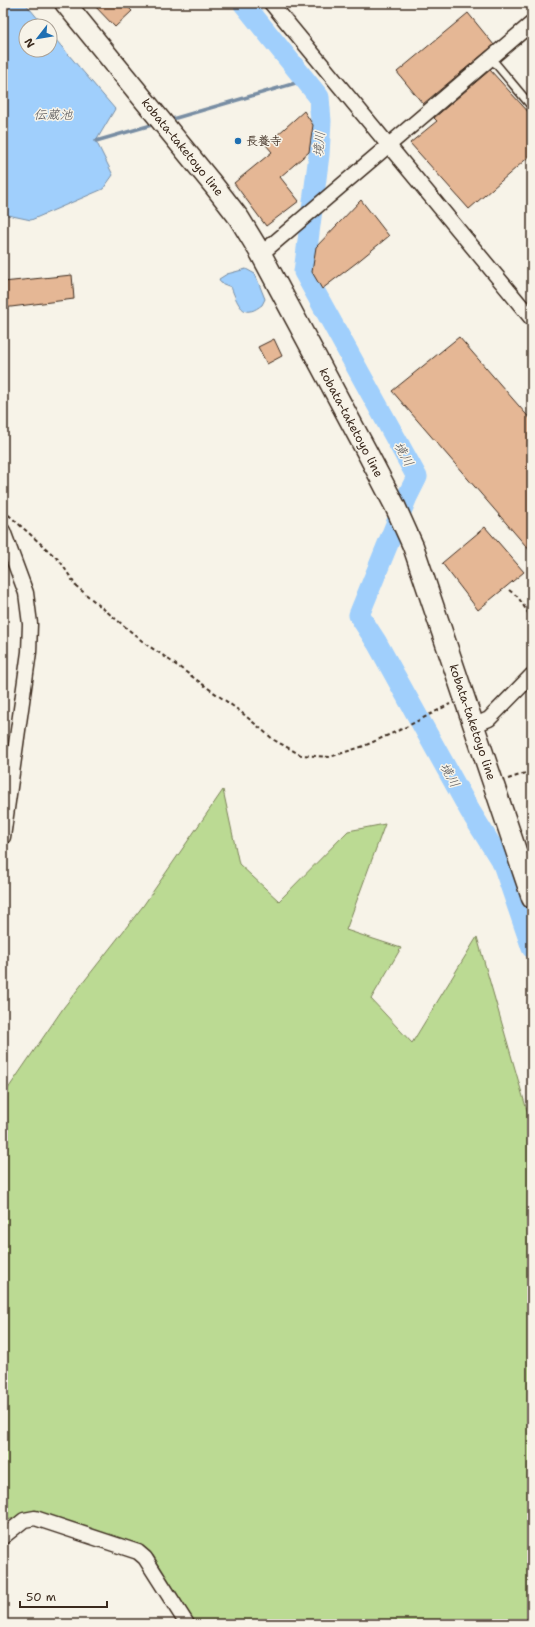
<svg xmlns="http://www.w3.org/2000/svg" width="535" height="1627" font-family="'Shantell Sans','Klee One',sans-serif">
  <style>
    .green { fill: #bbda93; stroke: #7b8258 }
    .water { fill: #a0cffc; stroke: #788da3 }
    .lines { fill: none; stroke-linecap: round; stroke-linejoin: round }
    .stream { stroke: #788da3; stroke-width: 3.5 }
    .river { stroke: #a0cffc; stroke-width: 21 }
    .building { fill: #e5b795; stroke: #3b2a1e }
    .service-casing { stroke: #3b2a1e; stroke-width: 10 }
    .minor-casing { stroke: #3b2a1e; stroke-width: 17 }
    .secondary-casing { stroke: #3b2a1e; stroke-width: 23 }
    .path { stroke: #3b2a1e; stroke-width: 2; stroke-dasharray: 4 3; stroke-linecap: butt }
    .service { stroke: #f7f3e8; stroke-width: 7 }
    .minor { stroke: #f7f3e8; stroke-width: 14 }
    .secondary { stroke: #f7f3e8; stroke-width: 20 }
    .poi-dot { fill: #1f6fb2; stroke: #f7f3e8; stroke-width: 1.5 }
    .labels { text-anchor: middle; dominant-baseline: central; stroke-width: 3; stroke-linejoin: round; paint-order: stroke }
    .poi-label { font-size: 12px; font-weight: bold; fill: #3b2a1e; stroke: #f7f3e8; text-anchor: start }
    .street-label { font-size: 12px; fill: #3b2a1e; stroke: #f7f3e8 }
    .water-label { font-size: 13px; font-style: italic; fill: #545356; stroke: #f7f3e8 }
  </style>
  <rect width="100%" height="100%" fill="#f7f3e8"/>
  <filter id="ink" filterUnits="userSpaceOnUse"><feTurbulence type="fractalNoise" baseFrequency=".025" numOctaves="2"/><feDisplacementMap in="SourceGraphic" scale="8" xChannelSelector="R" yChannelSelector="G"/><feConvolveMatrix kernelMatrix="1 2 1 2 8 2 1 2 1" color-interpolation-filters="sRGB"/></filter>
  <g filter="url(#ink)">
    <polygon class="green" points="223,790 239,864 279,901 348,831 385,824 346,930 401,948 371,999 412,1043 477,937 532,1128 532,1624 196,1624 153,1555 130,1542 34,1513 3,1521 3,1096 64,1007 143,906"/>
    <g class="water">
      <polygon points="3,3 25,3 44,26 26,26 26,50 50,50 50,33 115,109 96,141 113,175 103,189 31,220 3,214"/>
      <path d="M246,269L255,274L265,299L262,305C259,307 254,311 250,311C240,314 234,294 231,287L221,283L219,279L227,274Z"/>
    </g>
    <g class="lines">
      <g class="stream">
        <polyline points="169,120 306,80"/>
        <polyline points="96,141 155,124"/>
      </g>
      <polyline class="river" points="243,3 319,97 321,121 319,155 304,272 417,477 407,497 359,615 377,643 470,811 503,864 532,948"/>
    </g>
    <g class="building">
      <polygon points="92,3 124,3 132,11 115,27"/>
      <polygon points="468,13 494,45 423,104 397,72"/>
      <polygon points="490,70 532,116 532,154 469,209 410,143 437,121 434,118"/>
      <polygon points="304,111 313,125 309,152 280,177 299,201 266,226 234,183 272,152 266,145"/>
      <polygon points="361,200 389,236 356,263 322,289 312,272 316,247"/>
      <polygon points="72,275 74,299 3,308 3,282"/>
      <polygon points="459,337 532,421 532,553 392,391"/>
      <polygon points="274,339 282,356 267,364 258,347"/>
      <polygon points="485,527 524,572 478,610 442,563"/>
    </g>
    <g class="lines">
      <defs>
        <polyline id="service" points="491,58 532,107"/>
        <g id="minor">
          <polyline points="271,3 532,319"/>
          <polyline points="261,254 532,23"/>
          <polyline points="3,531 26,593 30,624 29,652 3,837"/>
          <polyline points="473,726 489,719 532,675"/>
          <polyline points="3,1537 24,1520 35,1518 138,1552 145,1558 187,1624"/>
        </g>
        <g id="secondary">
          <path id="s1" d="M65,3L215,187L239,218L261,254L369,456L395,506L413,546L532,898"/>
        </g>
      </defs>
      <use href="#service" class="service-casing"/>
      <use href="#minor" class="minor-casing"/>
      <use href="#secondary" class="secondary-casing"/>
      <g class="path">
        <polyline points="3,510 60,561 76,586 147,645 161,654 241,712 274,740 301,755 330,757 364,746 404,728 450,704"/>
        <polyline points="509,590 518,597 532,619"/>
        <polyline points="508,779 532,771"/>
        <polyline points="530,912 532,920"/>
      </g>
      <use href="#service" class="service"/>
      <use href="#minor" class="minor"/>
      <use href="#secondary" class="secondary"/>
    </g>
  </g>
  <circle class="poi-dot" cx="238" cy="141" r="4"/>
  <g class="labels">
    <g class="poi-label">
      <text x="246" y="141">長養寺</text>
    </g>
    <g class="street-label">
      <text stroke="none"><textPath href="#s1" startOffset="186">kobata-taketoyo line</textPath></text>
      <text stroke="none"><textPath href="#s1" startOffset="510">kobata-taketoyo line</textPath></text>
      <text stroke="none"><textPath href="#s1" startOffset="834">kobata-taketoyo line</textPath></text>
    </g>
    <g class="water-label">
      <text x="53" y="114">伝蔵池</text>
      <text transform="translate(319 144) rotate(-85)">境川</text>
      <text transform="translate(404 454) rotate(61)">境川</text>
      <text transform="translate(450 775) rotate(61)">境川</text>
    </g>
  </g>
  <rect width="535" height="1627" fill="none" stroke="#f7f3e8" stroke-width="16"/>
  <rect x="8" y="8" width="519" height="1611" fill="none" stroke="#3b2a1e" stroke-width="1.5" filter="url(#ink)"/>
  <g transform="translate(38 38) rotate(239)"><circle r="19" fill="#f7f3e8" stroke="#aca397"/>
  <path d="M0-3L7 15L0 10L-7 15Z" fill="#1f6fb2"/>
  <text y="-6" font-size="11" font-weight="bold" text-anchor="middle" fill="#3b2a1e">N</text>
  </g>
  <path d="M20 1601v6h87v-6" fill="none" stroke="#3b2a1e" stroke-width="2"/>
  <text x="26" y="1601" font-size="12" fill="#3b2a1e" stroke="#f7f3e8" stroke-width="3" paint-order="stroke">50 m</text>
</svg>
